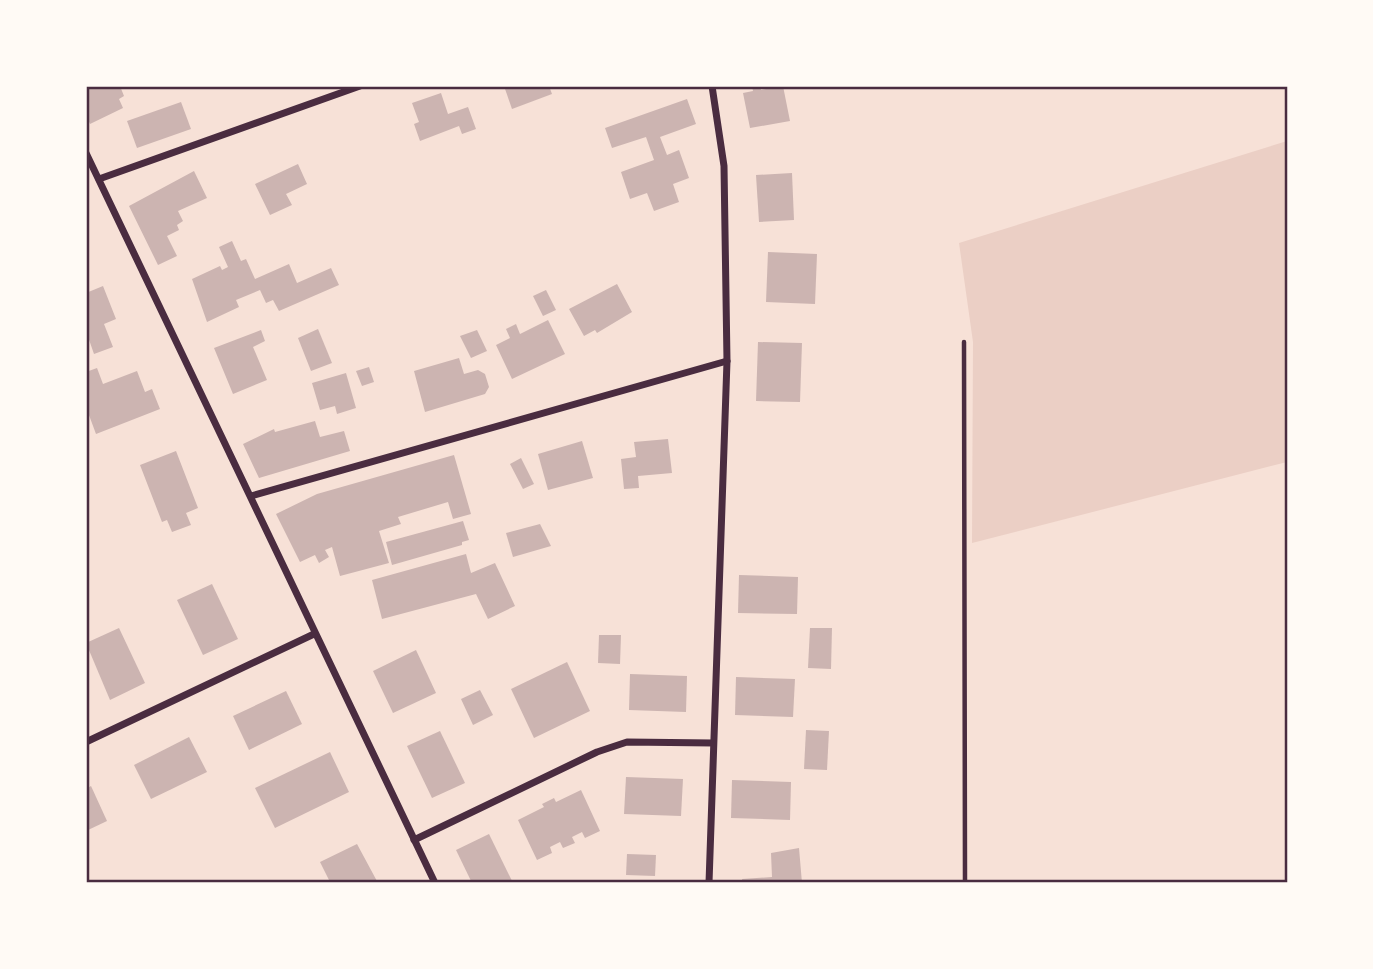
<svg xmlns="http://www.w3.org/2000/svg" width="1373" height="969" font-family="'IBM Plex Serif',serif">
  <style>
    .green { fill: #ebcfc5 }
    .building { fill: #ccb4b1 }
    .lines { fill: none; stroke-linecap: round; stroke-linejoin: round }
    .path { stroke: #4a2c40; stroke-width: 4.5 }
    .minor { stroke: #4a2c40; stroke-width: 7 }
    .neatline { fill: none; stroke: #4a2c40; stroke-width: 2.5 }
  </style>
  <rect width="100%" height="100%" fill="#f7e1d7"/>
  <polygon class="green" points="1287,141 1287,462 972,543 973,342 959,243"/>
  <g class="building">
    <polygon points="86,86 120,86 124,96 119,99 123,108 90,124 86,115"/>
    <polygon points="504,86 549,86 552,94 512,109"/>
    <polygon points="752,86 760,86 761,90 783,86 790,121 750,128 743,93 753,91"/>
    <polygon points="441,93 448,114 468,107 476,129 462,134 459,126 420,141 414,124 419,122 412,103"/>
    <polygon points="687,99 696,124 660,137 667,155 679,150 689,178 673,184 679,202 654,211 647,193 630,199 621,172 654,160 646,137 612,148 605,128"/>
    <polygon points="181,102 191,129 137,148 127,121"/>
    <polygon points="298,164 307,184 286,194 292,205 270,215 255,184"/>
    <polygon points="194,171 207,198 178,211 183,221 177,225 179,230 167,236 177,256 158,265 129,206"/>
    <polygon points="792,173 794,220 759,222 756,175"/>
    <polygon points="232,241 241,261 246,259 255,279 289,264 297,283 331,268 339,285 279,311 273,300 266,303 260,290 236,300 239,307 207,322 192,279 220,266 222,270 228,267 219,247"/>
    <polygon points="768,252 817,254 815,304 766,302"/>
    <polygon points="617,284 632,312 597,333 595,330 584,336 569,309"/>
    <polygon points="103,286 116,319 104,324 113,347 94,354 86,331 86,293"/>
    <polygon points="546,290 556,310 543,316 533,296"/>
    <polygon points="548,320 565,354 512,379 496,345 510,338 506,329 516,324 520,334"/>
    <polygon points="318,329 332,363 311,371 298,338"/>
    <polygon points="261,330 265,341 253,347 267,380 233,394 214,348"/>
    <polygon points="477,330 487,351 471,358 460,336"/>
    <polygon points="758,342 802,343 800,402 756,401"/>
    <polygon points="459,358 464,374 478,370 485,374 489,387 485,394 425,412 414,371"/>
    <polygon points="369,367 374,382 362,386 356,371"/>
    <polygon points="97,368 103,384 137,371 145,392 152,389 160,409 96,434 86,407 86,372"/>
    <polygon points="346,373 356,408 337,414 335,406 320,410 312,383"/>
    <polygon points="315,421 320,437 344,431 350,451 259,478 243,444 274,429 275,432"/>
    <polygon points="668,439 672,473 638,476 639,488 624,489 621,459 636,457 634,442"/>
    <polygon points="582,441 593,478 548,490 538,454"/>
    <polygon points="176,451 198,508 186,513 191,525 172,532 167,520 162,522 140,465"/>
    <polygon points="454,455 471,514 453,519 448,502 398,517 401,524 379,531 389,563 340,576 332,547 325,550 329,557 319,563 315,555 300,562 276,514 317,494"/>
    <polygon points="521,458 534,484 523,489 510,464"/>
    <polygon points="463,521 469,540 462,542 462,545 392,565 386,542"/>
    <polygon points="540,524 551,546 513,557 506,533"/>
    <polygon points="466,554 471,573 495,563 515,606 488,619 476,594 382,619 372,580"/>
    <polygon points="739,575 798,577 797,614 738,613"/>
    <polygon points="212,584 238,639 203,655 177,600"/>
    <polygon points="119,628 145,683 110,700 86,643"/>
    <polygon points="810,628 832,628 831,669 808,668"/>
    <polygon points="599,635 621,635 620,664 598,663"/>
    <polygon points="416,650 436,693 393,713 373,671"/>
    <polygon points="567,662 590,711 534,738 511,689"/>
    <polygon points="630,674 687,676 686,712 629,710"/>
    <polygon points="736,677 795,679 793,717 735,715"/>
    <polygon points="480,690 493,715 473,725 461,699"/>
    <polygon points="286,691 302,724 249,750 233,716"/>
    <polygon points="806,730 829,731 827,770 804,769"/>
    <polygon points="440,731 465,783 432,798 407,746"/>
    <polygon points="189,737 207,772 151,799 134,765"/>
    <polygon points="330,752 349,792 275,828 255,788"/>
    <polygon points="626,777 683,779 681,816 624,814"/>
    <polygon points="732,780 791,782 790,820 731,818"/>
    <polygon points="91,786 107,821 86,831 86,789"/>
    <polygon points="581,790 600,831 585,838 582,832 572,837 575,843 563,848 560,842 550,847 552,853 537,860 518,820 544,807 542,804 554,798 556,802"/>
    <polygon points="489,834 513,883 472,883 456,850"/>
    <polygon points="357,844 378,883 322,883 329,880 320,862"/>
    <polygon points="799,848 802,883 743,883 742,879 772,877 771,853"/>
    <polygon points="627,854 656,855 655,876 626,875"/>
  </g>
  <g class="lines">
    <polyline class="path" points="964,342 965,883"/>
    <g class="minor">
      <polyline points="86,153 435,883"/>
      <polyline points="99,179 360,86"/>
      <polyline points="251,496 727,361"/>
      <polyline points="86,742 314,634"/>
      <polyline points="414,840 597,752 627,742 713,743"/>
      <polyline points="709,883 727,361 724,166 712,86"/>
    </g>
  </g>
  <rect width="1373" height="969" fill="none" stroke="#fffaf5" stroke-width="175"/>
  <rect x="88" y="88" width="1198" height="793" class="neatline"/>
</svg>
